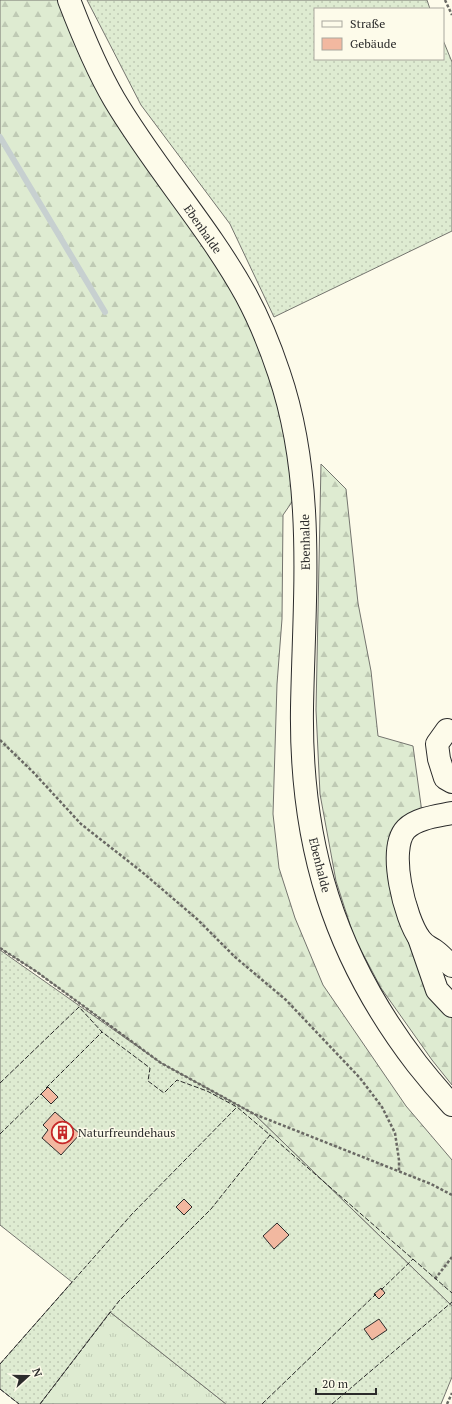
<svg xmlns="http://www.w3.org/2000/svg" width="452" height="1404" font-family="'PT Serif',serif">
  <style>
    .grass { fill: url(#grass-tufts); stroke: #74746e }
    .forest { fill: url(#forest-firs); stroke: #74746e }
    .garden { fill: url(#garden-dots); stroke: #74746e }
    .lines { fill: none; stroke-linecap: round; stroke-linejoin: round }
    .stream { stroke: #c7d0d0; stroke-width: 6 }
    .building { fill: #f2b8a0; stroke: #2b2b2b }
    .minor-casing { stroke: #2b2b2b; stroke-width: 24 }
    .path { stroke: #6a6964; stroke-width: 2.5; stroke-dasharray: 3 2; stroke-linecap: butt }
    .minor { stroke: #fdfbea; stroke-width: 22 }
    .fence { stroke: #2b2b2b; stroke-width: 1; stroke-dasharray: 5 2; stroke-linecap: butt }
    .labels { text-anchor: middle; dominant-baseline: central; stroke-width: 3; stroke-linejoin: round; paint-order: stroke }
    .street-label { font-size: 12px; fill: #2b2b2b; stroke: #fdfbea }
    .poi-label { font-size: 12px; fill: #2b2b2b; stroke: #fdfbea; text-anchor: start }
  </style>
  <defs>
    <pattern id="grass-tufts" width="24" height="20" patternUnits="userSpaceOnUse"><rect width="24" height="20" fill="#deebd1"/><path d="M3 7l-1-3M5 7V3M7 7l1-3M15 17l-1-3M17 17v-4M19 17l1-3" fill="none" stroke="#bfcab4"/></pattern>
    <pattern id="forest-firs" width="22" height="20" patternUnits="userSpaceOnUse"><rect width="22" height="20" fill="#deebd1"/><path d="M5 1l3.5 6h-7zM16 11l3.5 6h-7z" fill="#bfcab4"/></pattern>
    <pattern id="garden-dots" width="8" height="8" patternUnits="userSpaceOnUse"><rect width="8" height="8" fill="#deebd1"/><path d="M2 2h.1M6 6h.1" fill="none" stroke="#bfcab4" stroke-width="1.8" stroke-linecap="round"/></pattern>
  </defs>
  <rect width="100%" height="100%" fill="#fdfbea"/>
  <polygon class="grass" points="110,1312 226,1404 40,1404"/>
  <g class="forest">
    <polygon points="0,0 69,0 81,31 248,298 303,486 283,515 282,619 277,684 273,814 279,868 295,918 323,985 406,1106 452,1160 452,1306 254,1114 161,1063 37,972 0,948"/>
    <polygon points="321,464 346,489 358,603 371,671 378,736 413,746 423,820 399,848 452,1017 452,1085 432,1060 381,988 354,937 336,881 320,794 316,710"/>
  </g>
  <g class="garden">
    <polygon points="87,0 427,0 430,9 315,9 315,59 443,59 443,40 452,62 452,231 274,317 230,224 141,105"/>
    <polygon points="0,950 161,1063 254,1114 452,1306 452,1377 441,1404 226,1404 110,1312 40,1404 19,1404 0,1389 0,1364 72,1282 0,1225"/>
  </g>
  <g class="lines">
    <polyline class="stream" points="0,137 105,312"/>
  </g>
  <g class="building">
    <polygon points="48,1087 58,1097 51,1104 41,1094"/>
    <polygon points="55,1112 80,1134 61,1155 42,1138 48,1130 43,1125"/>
    <polygon points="184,1199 192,1207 184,1215 176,1207"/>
    <polygon points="277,1223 289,1235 274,1249 263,1236"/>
    <polygon points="381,1288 385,1293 379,1299 374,1294"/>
    <polygon points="379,1319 387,1330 372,1340 364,1329"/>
  </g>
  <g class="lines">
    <defs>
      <g id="minor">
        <path d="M69,0C82,34 96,68 114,99C154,167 208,226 246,295C259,319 270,346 279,373C316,481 304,596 302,708C300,844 334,956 417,1064C428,1078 440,1092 452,1105"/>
        <polyline points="447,730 437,744 439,759 445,778 452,782"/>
        <path d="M452,813C438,816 417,818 406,829C387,849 405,919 420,939C425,946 428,946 434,950C440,954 446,961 452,966"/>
        <polyline points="419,938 437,990 452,1006"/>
      </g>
    </defs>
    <use href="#minor" class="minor-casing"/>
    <g class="path">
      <polyline points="445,0 452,15"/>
      <polyline points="0,740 34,773 81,824 142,872 197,919 235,957 286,1000 360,1078 382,1107 395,1133 399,1160 399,1172"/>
      <polyline points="0,948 37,972 161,1063 254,1114 431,1184 452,1195"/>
      <polyline points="435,1279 452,1257"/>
      <polyline points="447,1404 452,1393"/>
    </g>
    <use href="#minor" class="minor"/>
    <g class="fence">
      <polyline points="0,1083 79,1007 102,1032 150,1068 148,1081 164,1093 177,1080 207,1091 237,1107 270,1135 211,1209 119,1301 40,1404"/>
      <polyline points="46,1088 102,1032"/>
      <polyline points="0,1134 42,1093"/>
      <polyline points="270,1135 452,1293"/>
      <polyline points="381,1290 413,1259"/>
      <polyline points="0,1364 132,1214 237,1107"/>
      <polyline points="0,1389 19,1404"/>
      <polyline points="262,1404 376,1294"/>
      <polyline points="332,1404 452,1302"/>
    </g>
  </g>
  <defs>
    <symbol id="building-ring" viewBox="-11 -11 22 22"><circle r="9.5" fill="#fdfbea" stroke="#c62828" stroke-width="1.5"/><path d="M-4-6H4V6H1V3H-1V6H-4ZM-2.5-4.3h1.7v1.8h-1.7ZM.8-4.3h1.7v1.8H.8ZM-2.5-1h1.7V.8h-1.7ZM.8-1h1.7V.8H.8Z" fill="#c62828"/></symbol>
  </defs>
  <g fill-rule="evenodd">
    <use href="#building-ring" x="50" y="1120" width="25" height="25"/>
  </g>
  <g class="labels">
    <g class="street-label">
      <text transform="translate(203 229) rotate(55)">Ebenhalde</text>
      <text transform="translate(305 542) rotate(-91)">Ebenhalde</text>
      <text transform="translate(320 865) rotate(76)">Ebenhalde</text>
    </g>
    <g class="poi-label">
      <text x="78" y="1132">Naturfreundehaus</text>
    </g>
  </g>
  <rect x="314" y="8" width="130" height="52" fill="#fdfbea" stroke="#a9a89e"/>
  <rect x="322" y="21" width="20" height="6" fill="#fdfbea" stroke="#a9a89e"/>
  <text x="350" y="28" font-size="12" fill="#2b2b2b">Straße</text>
  <rect x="322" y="38" width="20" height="12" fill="#f2b8a0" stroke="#a9a89e"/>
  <text x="350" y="48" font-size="12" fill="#2b2b2b">Gebäude</text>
  <g transform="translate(28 1376) rotate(69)" stroke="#fdfbea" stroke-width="3" paint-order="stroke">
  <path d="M0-3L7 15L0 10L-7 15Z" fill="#2b2b2b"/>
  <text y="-6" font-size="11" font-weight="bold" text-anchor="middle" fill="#2b2b2b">N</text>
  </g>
  <path d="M316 1388v6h60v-6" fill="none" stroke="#2b2b2b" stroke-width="2"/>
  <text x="322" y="1388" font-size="12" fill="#2b2b2b" stroke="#fdfbea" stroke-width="3" paint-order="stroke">20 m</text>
</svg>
